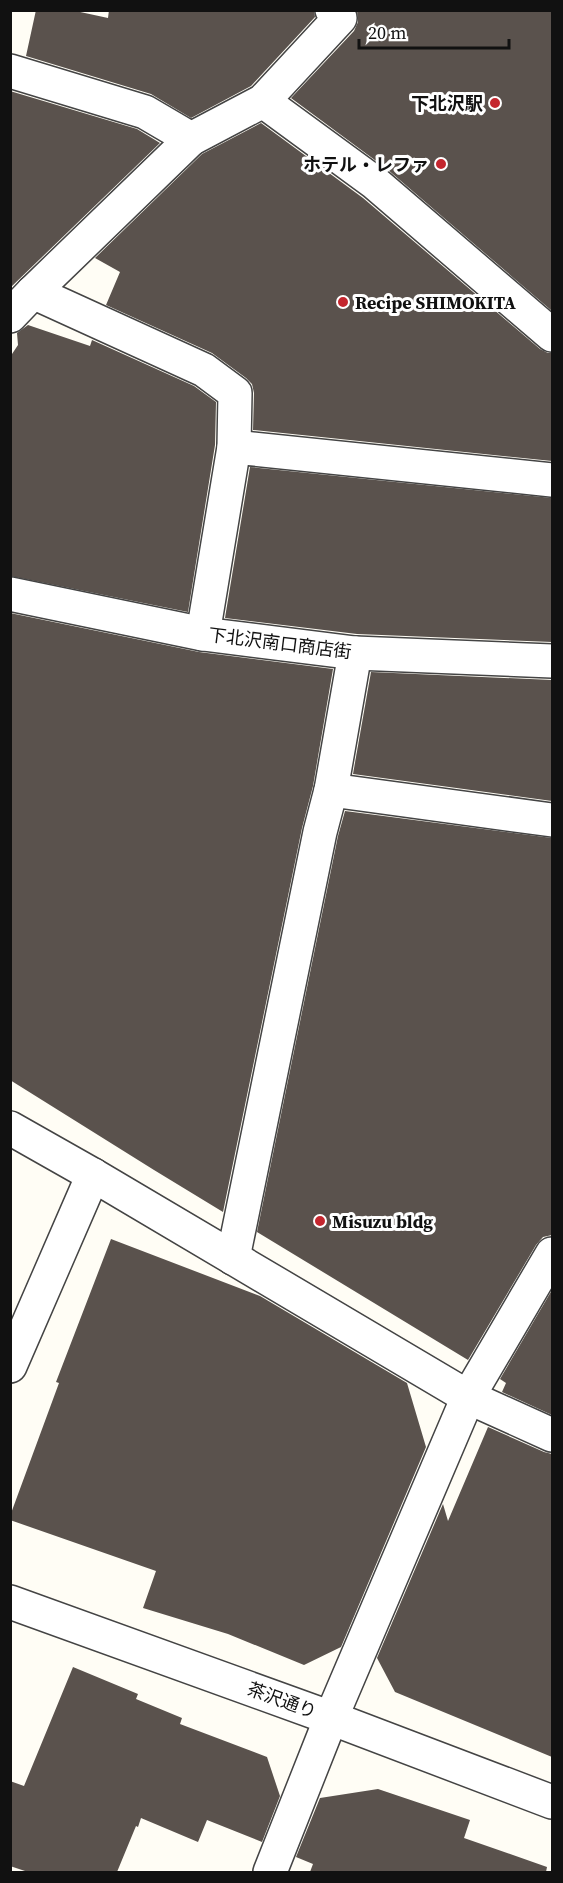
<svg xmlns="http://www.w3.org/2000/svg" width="563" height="1883" font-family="'Source Serif 4','Noto Sans JP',serif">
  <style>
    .building { fill: #5a524d }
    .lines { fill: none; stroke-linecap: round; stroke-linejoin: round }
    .minor-casing { stroke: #444; stroke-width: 36 }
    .minor { stroke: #fff; stroke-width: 33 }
    .poi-dot { fill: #c4262e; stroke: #fff; stroke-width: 2 }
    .labels { text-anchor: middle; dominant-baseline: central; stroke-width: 6; stroke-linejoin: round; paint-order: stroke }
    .poi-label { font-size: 18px; font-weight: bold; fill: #111; stroke: #fff; text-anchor: end }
    .street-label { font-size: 18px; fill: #111; stroke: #fff }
  </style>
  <rect width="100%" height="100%" fill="#fffdf5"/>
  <g class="building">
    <polygon points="36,10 71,10 108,18 109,10 314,10 315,17 251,86 191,118 151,94 26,56"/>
    <polygon points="357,10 552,10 552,311 387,169 291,98 354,31 358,22"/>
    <polygon points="10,91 137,129 160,143 10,288"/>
    <polygon points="261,123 363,198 540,349 548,353 552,353 552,461 253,430 254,393 252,384 246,378 212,353 106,305 120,272 95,258 202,154"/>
    <polygon points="28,325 90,346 92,340 194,386 216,402 215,445 188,612 10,576 10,357 18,345 17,333"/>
    <polygon points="250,467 552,498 552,642 357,634 225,618"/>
    <polygon points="10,613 199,652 333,669 313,786 302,828 223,1212 154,1170 10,1080"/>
    <polygon points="371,672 552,680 552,801 353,774"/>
    <polygon points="345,811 552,838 552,1235 543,1237 536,1245 468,1360 257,1232 338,836"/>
    <polygon points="111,1239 260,1296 407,1383 426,1447 341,1647 304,1665 228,1634 143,1608 156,1571 10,1520 10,1516 59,1383 56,1382"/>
    <polygon points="552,1290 552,1415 502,1392 506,1383 500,1379"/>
    <polygon points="488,1427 544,1452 552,1454 552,1757 395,1692 377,1658 443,1504 448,1521"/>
    <polygon points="73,1667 138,1694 136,1699 182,1718 180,1724 267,1757 280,1796 262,1842 207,1820 198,1842 141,1818 138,1827 136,1826 117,1872 28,1872 10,1866 10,1781 24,1786"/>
    <polygon points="378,1789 470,1820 464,1838 547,1867 546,1872 310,1872 313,1864 296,1857 320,1798"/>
  </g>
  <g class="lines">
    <defs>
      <g id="minor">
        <polyline points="10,71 145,112 191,139"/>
        <polyline points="263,101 375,183 552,335"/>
        <polyline points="33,292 204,370 235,393 234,447 203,634"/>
        <polyline points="10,316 33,292 191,139 263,101 340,18 332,10"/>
        <polyline points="234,447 552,480"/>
        <polyline points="10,594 203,634 355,653 552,661"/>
        <polyline points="331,790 552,820"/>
        <polyline points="10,1128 93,1175 468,1397 552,1435"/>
        <polyline points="233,1258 320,832 331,790 355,653"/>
        <polyline points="10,1366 93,1175"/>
        <polyline points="10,1602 331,1718 552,1802"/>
        <polyline points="270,1872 331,1718 468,1397 552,1254"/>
      </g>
    </defs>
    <use href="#minor" class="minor-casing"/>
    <use href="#minor" class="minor"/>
  </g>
  <g class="poi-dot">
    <circle cx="495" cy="103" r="6"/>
    <circle cx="441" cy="164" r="6"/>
    <circle cx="343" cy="302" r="6"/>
    <circle cx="320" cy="1221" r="6"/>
  </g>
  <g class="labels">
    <g class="poi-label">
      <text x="483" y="103">下北沢駅</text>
      <text x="429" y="164">ホテル・レファ</text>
      <text x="355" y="302" text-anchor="start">Recipe SHIMOKITA</text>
      <text x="332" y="1221" text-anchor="start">Misuzu bldg</text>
    </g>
    <g class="street-label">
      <text transform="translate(280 643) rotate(7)">下北沢南口商店街</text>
      <text transform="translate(282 1700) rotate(20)">茶沢通り</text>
    </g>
  </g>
  <rect width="563" height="1883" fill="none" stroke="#111111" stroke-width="24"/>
  <path d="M359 39v9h150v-9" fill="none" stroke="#111111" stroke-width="3"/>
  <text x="368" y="39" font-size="18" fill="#111111" stroke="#ffffff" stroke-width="4.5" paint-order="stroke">20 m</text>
</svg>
